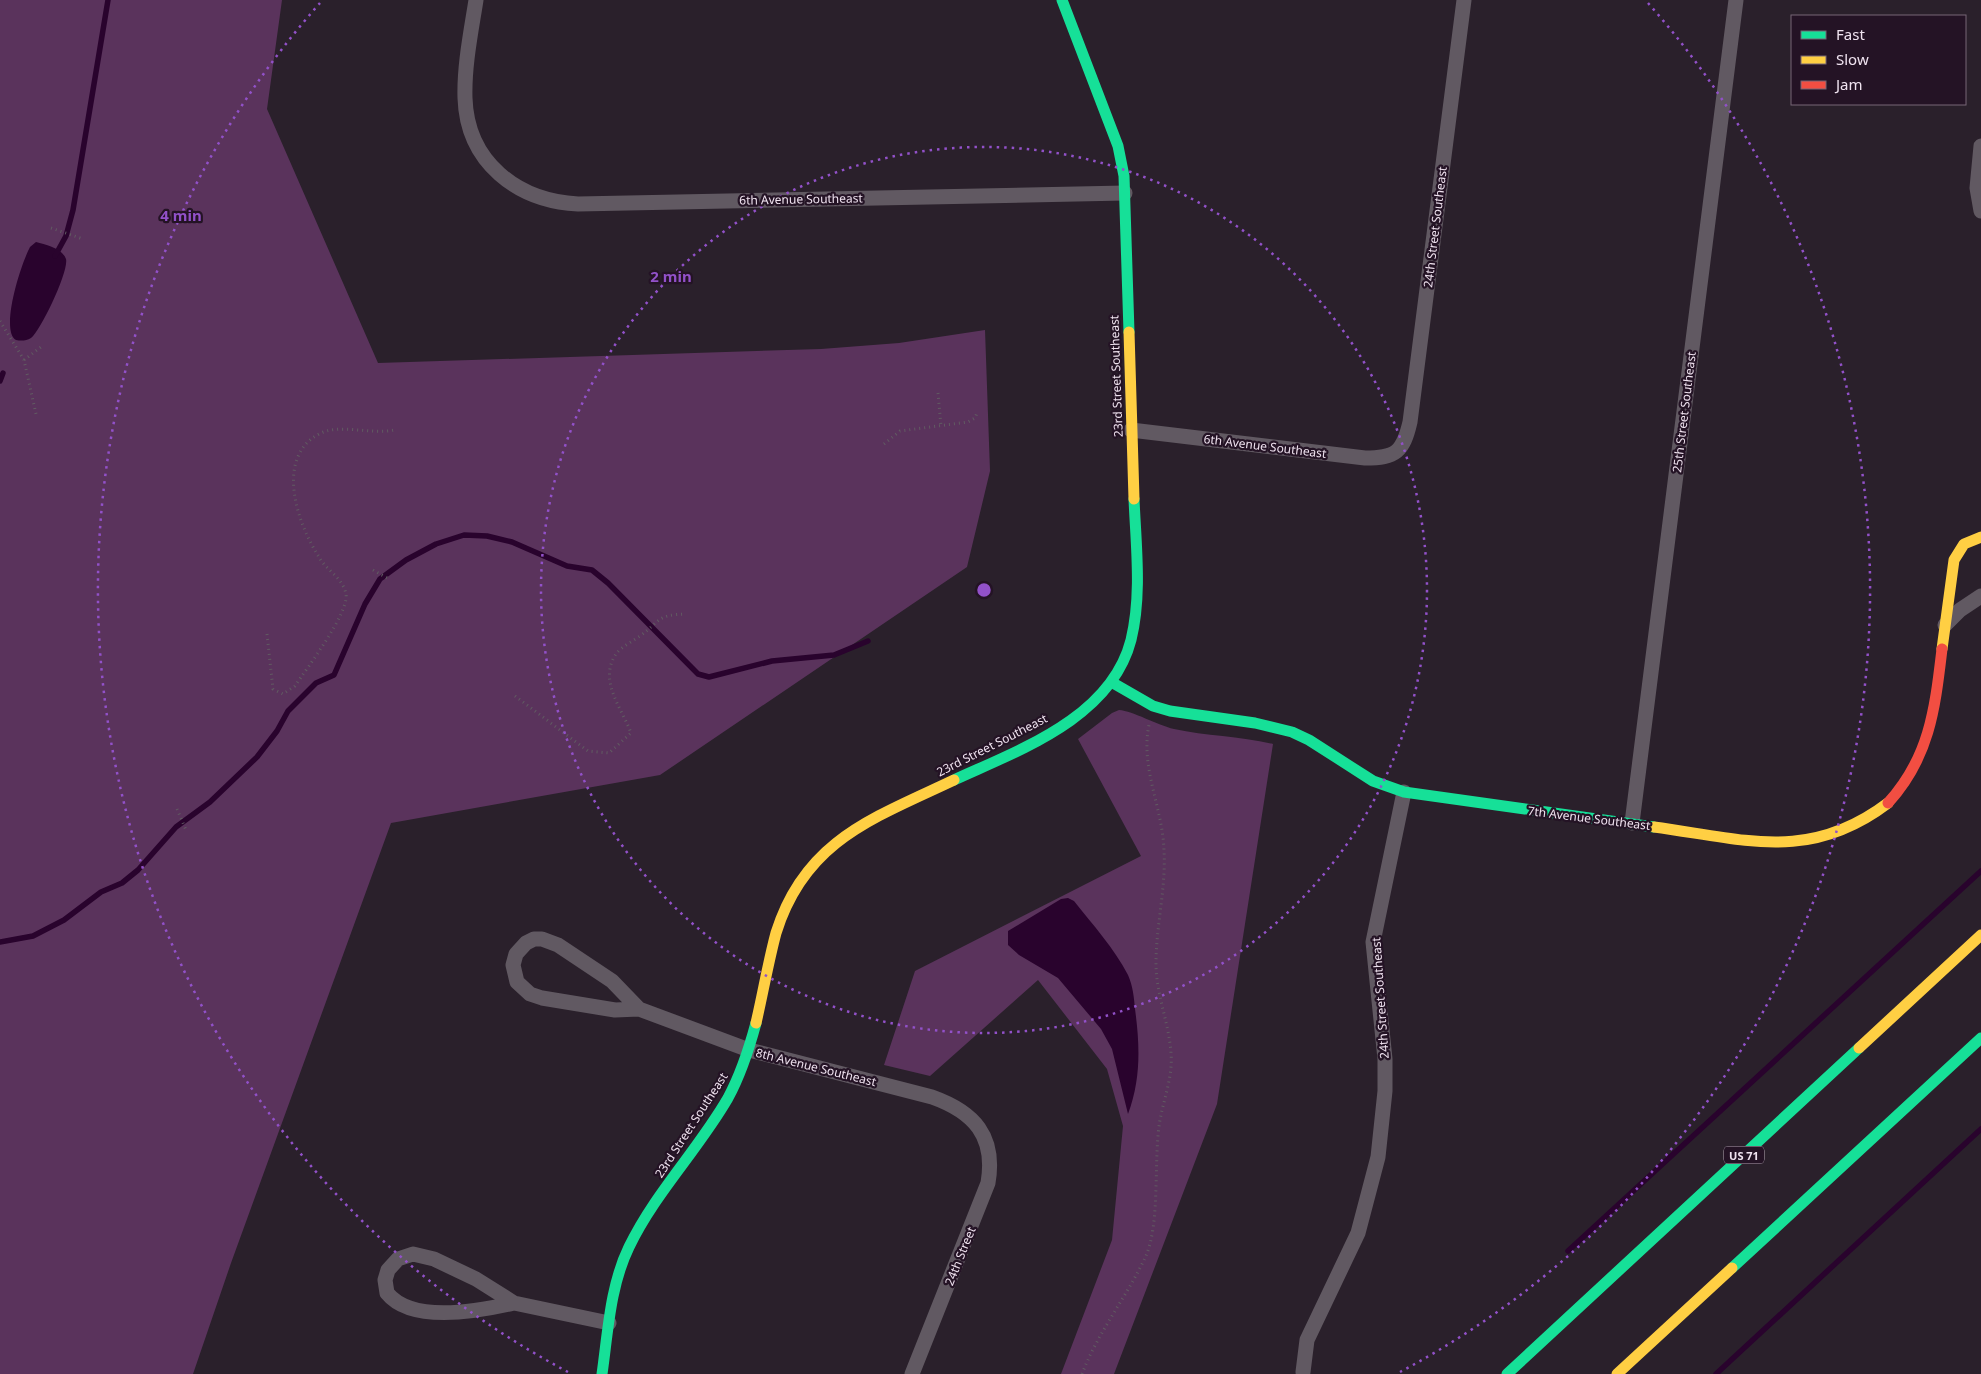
<svg xmlns="http://www.w3.org/2000/svg" width="1981" height="1374" font-family="'Noto Sans',sans-serif">
  <style>
    .green { fill: #5a335c }
    .water { fill: #29032d }
    .lines { fill: none; stroke-linecap: round; stroke-linejoin: round }
    .stream { stroke: #29032d; stroke-width: 5.5 }
    .path { stroke: #615b62; stroke-width: 3; stroke-dasharray: 1 4; stroke-linecap: butt }
    .street { stroke: #615962; stroke-width: 15 }
    .fast { stroke: #16e098; stroke-width: 11 }
    .slow { stroke: #ffcf43; stroke-width: 11 }
    .jam { stroke: #f24e42; stroke-width: 11 }
    .ring { fill: none; stroke: #9251c9; stroke-width: 2.5; stroke-dasharray: 2.5 5 }
    .labels { text-anchor: middle; dominant-baseline: central; stroke-width: 4.5; stroke-linejoin: round; paint-order: stroke }
    .shield { fill: #241325; stroke: #b3a5b3; stroke-width: 1 }
    .shield-label { font-size: 11px; font-weight: bold; fill: #f0e3f0 }
    .street-label { font-size: 12px; fill: #f0e3f0; stroke: #241325 }
    .centre { fill: #9251c9; stroke: #241325; stroke-width: 2.5 }
    .ring-label { font-size: 15px; text-anchor: middle; font-weight: bold; fill: #9251c9; stroke: #241325; stroke-width: 4.5; stroke-linejoin: round; paint-order: stroke }
  </style>
  <rect width="100%" height="100%" fill="#2a202b"/>
  <g class="green">
    <polygon points="0,0 282,0 267,109 378,363 821,349 899,343 985,330 990,471 967,567 660,775 391,823 231,1263 193,1374 0,1374"/>
    <path d="M1119,710C1133,711 1157,725 1174,729C1206,736 1240,736 1273,744L1217,1104L1114,1374H1061L1112,1240L1123,1126L1107,1069L1038,980L930,1076L884,1065L915,971L1141,856L1078,739L1112,713Z"/>
  </g>
  <g class="water">
    <path d="M36,242C46,245 62,248 66,259C69,271 41,330 31,338C26,341 21,341 16,340C0,331 20,266 30,247Z"/>
    <path d="M1068,898L1074,901C1093,925 1114,948 1128,975C1133,986 1134,998 1135,1009C1140,1046 1141,1079 1128,1114L1112,1049L1101,1029L1058,978L1019,955L1008,945V931L1061,899Z"/>
  </g>
  <g class="lines">
    <g class="stream">
      <polyline points="55,256 66,236 73,210 108,0"/>
      <polyline points="0,381 3,373"/>
      <polyline points="0,942 33,936 64,920 101,892 122,883 138,870 176,827 210,802 257,757 277,731 288,711 316,683 334,675 365,604 380,579 406,560 436,544 464,535 487,536 512,542 567,566 592,570 608,583 698,674 709,677 772,661 834,655 868,641"/>
      <polyline points="1568,1251 1981,871"/>
      <polyline points="1716,1374 1981,1129"/>
    </g>
    <g class="path">
      <polyline points="51,228 83,239"/>
      <polyline points="0,321 24,360 36,414"/>
      <polyline points="24,360 41,347"/>
      <polyline points="938,393 941,426"/>
      <polyline points="884,444 900,431 968,422 975,418 977,413"/>
      <polyline points="373,570 389,579"/>
      <path d="M267,634L273,689L283,694L295,686C307,668 349,613 346,594C343,578 326,570 319,557C298,525 274,458 319,434C339,423 371,435 394,430"/>
      <path d="M515,696L588,751L609,753L631,733C622,708 598,681 616,654C621,647 633,641 640,636C662,620 656,615 686,614"/>
      <polyline points="177,809 186,830"/>
      <path d="M1082,1374C1098,1332 1126,1298 1145,1258C1161,1224 1153,1160 1160,1120C1164,1098 1173,1076 1171,1053C1169,1023 1156,994 1156,964C1156,926 1166,889 1164,851C1163,808 1140,768 1149,725"/>
    </g>
    <g class="street">
      <path d="M476,0C471,32 464,66 465,98C467,162 517,201 578,204L1125,193"/>
      <polyline points="1981,146 1977,188 1981,211"/>
      <path d="M1131,430L1365,458C1396,458 1403,452 1410,422L1464,0"/>
      <polyline points="1945,625 1960,610 1981,596"/>
      <polyline points="1632,823 1736,0"/>
      <path d="M639,1009L612,981L558,945L542,939H534L526,943L516,954L513,965L517,982L530,994L542,998L615,1010L639,1009L749,1050L932,1097C974,1112 996,1136 988,1183L912,1374"/>
      <path d="M514,1303C480,1311 412,1324 387,1293L385,1280L388,1270L398,1259L413,1254L434,1259L476,1279L514,1303L609,1323"/>
      <polyline points="1303,1372 1307,1340 1358,1233 1378,1157 1385,1091 1385,1059 1373,942 1404,792"/>
    </g>
    <g class="fast">
      <polyline points="1062,0 1118,146 1124,176 1129,332"/>
      <polyline points="1113,683 1153,706 1170,711 1255,723 1292,732 1309,740 1373,781 1404,792 1654,827"/>
      <path d="M954,780C1019,750 1111,718 1131,640C1142,595 1136,546 1134,499"/>
      <polyline points="1732,1268 1981,1038"/>
      <path d="M602,1374C608,1332 610,1286 629,1247C655,1193 698,1150 728,1098C741,1074 749,1049 756,1023"/>
      <polyline points="1507,1374 1859,1048"/>
    </g>
    <g class="slow">
      <polyline points="1129,332 1134,499"/>
      <polyline points="1942,649 1954,560 1964,544 1981,537"/>
      <path d="M1654,827C1744,839 1809,863 1888,803"/>
      <path d="M756,1023C763,993 768,963 776,933C805,840 874,818 954,780"/>
      <polyline points="1859,1048 1981,935"/>
      <polyline points="1617,1374 1732,1268"/>
    </g>
    <path class="jam" d="M1888,803C1930,757 1935,708 1942,649"/>
  </g>
  <g class="ring">
    <circle cx="984" cy="590" r="443"/>
    <path d="M568 1372A886 886 0 0 1 320 3M1648 3A886 886 0 0 1 1400 1372"/>
  </g>
  <g class="labels">
    <rect class="shield" x="1724" y="1146.5" width="40" height="17" rx="4"/>
    <g class="shield-label">
      <text x="1744" y="1155">US 71</text>
    </g>
    <g class="street-label">
      <text transform="translate(801 199) rotate(-1)">6th Avenue Southeast</text>
      <text transform="translate(1435 227) rotate(-83)">24th Street Southeast</text>
      <text transform="translate(1116 376) rotate(-92)">23rd Street Southeast</text>
      <text transform="translate(1684 412) rotate(-83)">25th Street Southeast</text>
      <text transform="translate(1265 446) rotate(7)">6th Avenue Southeast</text>
      <text transform="translate(992 745) rotate(-27)">23rd Street Southeast</text>
      <text transform="translate(1589 818) rotate(7)">7th Avenue Southeast</text>
      <text transform="translate(1380 998) rotate(-94)">24th Street Southeast</text>
      <text transform="translate(816 1067) rotate(14)">8th Avenue Southeast</text>
      <text transform="translate(691 1125) rotate(-57)">23rd Street Southeast</text>
      <text transform="translate(960 1256) rotate(-68)">24th Street</text>
    </g>
  </g>
  <circle cx="984" cy="590" r="8" class="centre"/>
  <g class="ring-label">
    <text x="181" y="221">4 min</text>
    <text x="671" y="282">2 min</text>
  </g>
  <rect x="1791" y="15" width="175" height="90" fill="#241325" stroke="#766676"/>
  <rect x="1801" y="31" width="25" height="8" fill="#16e098" stroke="#766676"/>
  <text x="1836" y="40" font-size="15" fill="#f0e3f0">Fast</text>
  <rect x="1801" y="56" width="25" height="8" fill="#ffcf43" stroke="#766676"/>
  <text x="1836" y="65" font-size="15" fill="#f0e3f0">Slow</text>
  <rect x="1801" y="81" width="25" height="8" fill="#f24e42" stroke="#766676"/>
  <text x="1836" y="90" font-size="15" fill="#f0e3f0">Jam</text>
</svg>
